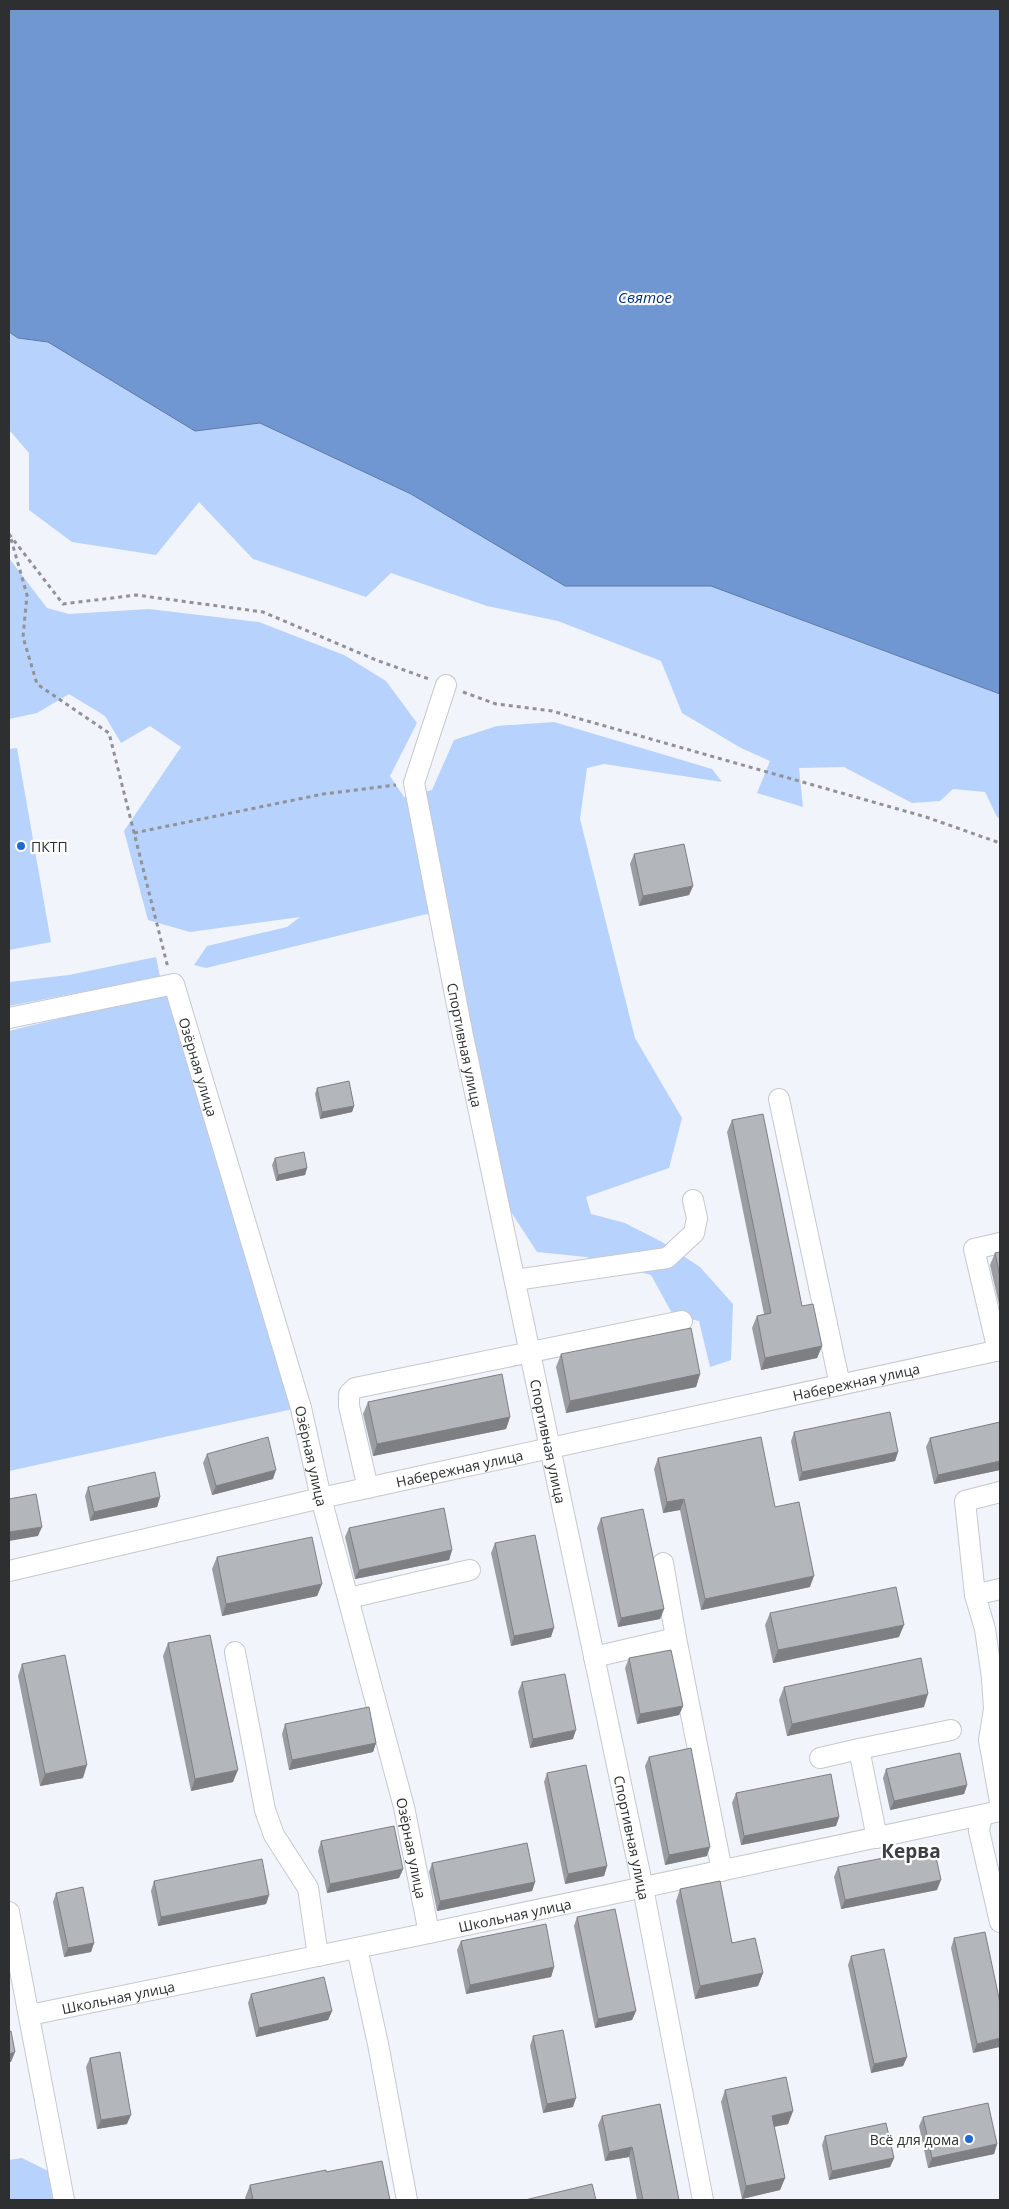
<svg xmlns="http://www.w3.org/2000/svg" width="1009" height="2209" font-family="'Open Sans',sans-serif">
  <style>
    .green { fill: #b7d2fd }
    .water { fill: #7197d3; stroke: #5d78a2 }
    .lines { fill: none; stroke-linecap: round; stroke-linejoin: round }
    .minor-casing { stroke: #c5c9ce; stroke-width: 22 }
    .path { stroke: #909296; stroke-width: 3; stroke-dasharray: 4 4; stroke-linecap: butt }
    .minor { stroke: #fff; stroke-width: 20 }
    .wall { fill: #9a9da1 }
    .shaded-wall { fill: #7d7f83 }
    .building { fill: #b3b6bb; stroke: #7d7f83 }
    .poi-dot { fill: #2268d3; stroke: #fff; stroke-width: 2 }
    .labels { text-anchor: middle; dominant-baseline: central; stroke-width: 4.5; stroke-linejoin: round; paint-order: stroke }
    .poi-label { font-size: 14px; fill: #2d2f31; stroke: #fff; text-anchor: start }
    .street-label { font-size: 14px; fill: #2d2f31; stroke: #fff }
    .water-label { font-size: 15px; font-style: italic; fill: #023278; stroke: #fff }
    .district-label { font-size: 19px; font-weight: bold; fill: #3b3e43; stroke: #fff }
  </style>
  <rect width="100%" height="100%" fill="#f1f4fa"/>
  <g class="green">
    <polygon points="9,332 18,338 48,342 195,431 260,423 411,494 565,586 711,586 1000,694 1000,819 997,817 985,792 953,789 940,801 912,803 844,767 799,768 803,807 757,793 770,761 741,748 682,713 661,661 558,621 487,606 391,573 366,597 253,559 199,502 156,555 72,542 29,510 29,453 11,432 9,431"/>
    <polygon points="9,558 47,608 69,614 149,609 259,622 344,655 386,681 417,723 390,776 404,797 432,790 454,740 497,726 554,722 712,769 722,782 604,764 587,768 580,819 635,1038 682,1118 669,1168 586,1197 591,1214 625,1223 662,1242 700,1267 733,1304 731,1360 710,1367 699,1321 673,1315 651,1275 586,1257 537,1252 489,1178 436,919 427,914 206,968 194,965 207,946 287,927 300,917 190,932 148,920 124,831 181,747 150,726 121,743 105,716 69,694 37,713 9,719"/>
    <polygon points="17,748 51,942 9,950 9,749"/>
    <polygon points="156,957 160,977 9,1006 9,982 69,975"/>
    <polygon points="168,992 293,1409 9,1471 9,1031"/>
    <polygon points="22,2158 48,2171 53,2200 9,2200 9,2160"/>
  </g>
  <polygon class="water" points="9,9 1000,9 1000,694 711,586 565,586 411,494 260,423 195,431 48,342 18,338 9,332"/>
  <g class="lines">
    <defs>
      <g id="minor">
        <path id="s1" d="M446,685L414,783L463,1036L643,1888L703,2200"/>
        <path id="s2" d="M9,1018L174,984L301,1408L321,1498L404,1807L429,1933"/>
        <polyline points="779,1099 840,1385"/>
        <polyline points="515,1280 667,1258 694,1233 697,1218 693,1200"/>
        <polyline points="998,1351 974,1249 1000,1243"/>
        <polyline points="368,1488 349,1406 349,1394 355,1388 682,1321"/>
        <path id="s3" d="M9,1571L321,1498L1000,1350"/>
        <polyline points="1000,1589 975,1595 985,1629 992,1678 994,1709 989,1740 1000,1802"/>
        <polyline points="975,1595 965,1501 1000,1492"/>
        <polyline points="349,1598 470,1570"/>
        <polyline points="676,1638 722,1871"/>
        <polyline points="235,1652 265,1810 274,1835 308,1888 318,1956"/>
        <polyline points="594,1657 676,1638 663,1563"/>
        <polyline points="820,1758 859,1749"/>
        <polyline points="982,1815 979,1831 1000,1922"/>
        <polyline points="877,1838 859,1749 951,1730"/>
        <polyline points="9,1912 64,2200"/>
        <polyline points="357,1948 378,2044 407,2200"/>
        <path id="s4" d="M30,2015L429,1933L1000,1811"/>
      </g>
    </defs>
    <use href="#minor" class="minor-casing"/>
    <g class="path">
      <polyline points="9,534 63,604 136,595 263,612 376,660 429,679"/>
      <polyline points="11,539 27,595 23,637 37,684 109,733 168,968"/>
      <polyline points="463,692 496,704 552,711 926,817 1000,843"/>
      <polyline points="134,833 323,794 396,785"/>
    </g>
    <use href="#minor" class="minor"/>
  </g>
  <g class="wall">
    <polygon points="634,854 693,886 689,895 639,906 630,864"/>
    <polygon points="317,1088 354,1106 352,1112 320,1119 315,1094"/>
    <polygon points="732,1120 802,1306 822,1346 817,1358 761,1370 752,1328 757,1316 764,1314 727,1132"/>
    <polygon points="275,1158 307,1168 305,1175 276,1181 272,1165"/>
    <polygon points="1000,1252 1000,1309 990,1265 995,1253"/>
    <polygon points="561,1354 700,1374 696,1387 566,1413 556,1367"/>
    <polygon points="368,1402 510,1417 506,1429 373,1456 363,1414"/>
    <polygon points="1000,1422 1000,1470 934,1484 926,1447 930,1438"/>
    <polygon points="794,1432 898,1452 895,1461 799,1481 791,1441"/>
    <polygon points="207,1454 273,1479 212,1495 203,1463"/>
    <polygon points="658,1458 775,1507 810,1587 701,1610 680,1510 663,1513 654,1469"/>
    <polygon points="88,1487 160,1497 157,1507 90,1521 85,1496"/>
    <polygon points="601,1518 664,1609 660,1619 618,1627 597,1528"/>
    <polygon points="349,1528 452,1550 449,1560 355,1579 345,1537"/>
    <polygon points="495,1543 551,1637 511,1646 491,1553"/>
    <polygon points="217,1557 322,1584 317,1596 222,1616 212,1569"/>
    <polygon points="770,1613 899,1637 773,1663 765,1625"/>
    <polygon points="168,1643 233,1782 191,1791 163,1656"/>
    <polygon points="629,1658 683,1706 679,1715 637,1724 625,1668"/>
    <polygon points="22,1664 83,1778 40,1786 18,1676"/>
    <polygon points="522,1682 573,1739 530,1748 518,1692"/>
    <polygon points="784,1687 924,1707 787,1736 779,1700"/>
    <polygon points="285,1724 376,1743 373,1752 289,1770 282,1734"/>
    <polygon points="649,1757 707,1856 665,1865 645,1766"/>
    <polygon points="886,1769 967,1785 964,1794 890,1810 883,1778"/>
    <polygon points="547,1773 607,1866 604,1876 565,1884 544,1782"/>
    <polygon points="736,1793 839,1817 836,1826 741,1845 732,1803"/>
    <polygon points="321,1841 403,1869 399,1878 327,1893 318,1851"/>
    <polygon points="432,1863 535,1882 532,1891 437,1911 429,1872"/>
    <polygon points="838,1867 937,1890 841,1909 834,1877"/>
    <polygon points="154,1881 269,1895 266,1904 158,1926 151,1891"/>
    <polygon points="680,1889 763,1973 758,1986 695,1999 676,1901"/>
    <polygon points="56,1893 94,1943 91,1952 64,1957 53,1902"/>
    <polygon points="577,1917 636,2011 632,2020 595,2028 574,1926"/>
    <polygon points="954,1938 1000,2003 973,2053 951,1948"/>
    <polygon points="461,1941 554,1967 551,1977 466,1994 457,1950"/>
    <polygon points="851,1956 907,2057 903,2066 871,2073 848,1965"/>
    <polygon points="251,1994 332,2011 328,2020 256,2037 248,2003"/>
    <polygon points="533,2036 573,2107 543,2113 530,2046"/>
    <polygon points="90,2058 127,2124 97,2129 86,2067"/>
    <polygon points="725,2090 793,2111 788,2124 774,2127 785,2178 780,2190 742,2199 721,2102"/>
    <polygon points="660,2104 679,2200 637,2200 629,2157 605,2161 598,2125 602,2116"/>
    <polygon points="923,2117 997,2144 994,2154 928,2168 919,2126"/>
    <polygon points="825,2136 894,2158 890,2167 829,2180 822,2145"/>
    <polygon points="326,2172 390,2200 246,2200 245,2198 250,2185"/>
  </g>
  <g class="shaded-wall">
    <polygon points="693,886 689,895 639,906 643,896"/>
    <polygon points="354,1106 352,1112 320,1119 322,1112"/>
    <polygon points="307,1168 305,1175 276,1181 278,1175"/>
    <polygon points="822,1346 817,1358 761,1370 765,1358"/>
    <polygon points="700,1374 696,1387 566,1413 570,1401"/>
    <polygon points="510,1417 506,1429 373,1456 377,1444"/>
    <polygon points="898,1452 895,1461 799,1481 802,1472"/>
    <polygon points="1000,1461 1000,1470 934,1484 938,1475"/>
    <polygon points="276,1470 273,1479 212,1495 216,1486"/>
    <polygon points="160,1497 157,1507 90,1521 94,1512"/>
    <polygon points="684,1499 680,1510 663,1513 667,1502"/>
    <polygon points="42,1527 38,1536 9,1541 9,1532"/>
    <polygon points="452,1550 449,1560 355,1579 359,1570"/>
    <polygon points="814,1576 810,1587 701,1610 705,1599"/>
    <polygon points="322,1584 317,1596 222,1616 226,1604"/>
    <polygon points="664,1609 660,1619 618,1627 621,1618"/>
    <polygon points="904,1625 899,1637 773,1663 778,1650"/>
    <polygon points="554,1628 551,1637 511,1646 514,1636"/>
    <polygon points="928,1694 924,1707 787,1736 792,1724"/>
    <polygon points="683,1706 679,1715 637,1724 640,1714"/>
    <polygon points="576,1730 573,1739 530,1748 533,1739"/>
    <polygon points="376,1743 373,1752 289,1770 292,1760"/>
    <polygon points="87,1765 83,1778 40,1786 45,1774"/>
    <polygon points="238,1770 233,1782 191,1791 195,1779"/>
    <polygon points="967,1785 964,1794 890,1810 894,1801"/>
    <polygon points="839,1817 836,1826 741,1845 744,1836"/>
    <polygon points="710,1847 707,1856 665,1865 669,1855"/>
    <polygon points="607,1866 604,1876 565,1884 568,1874"/>
    <polygon points="403,1869 399,1878 327,1893 330,1884"/>
    <polygon points="941,1880 937,1890 841,1909 845,1900"/>
    <polygon points="535,1882 532,1891 437,1911 440,1901"/>
    <polygon points="269,1895 266,1904 158,1926 161,1917"/>
    <polygon points="94,1943 91,1952 64,1957 68,1948"/>
    <polygon points="554,1967 551,1977 466,1994 470,1985"/>
    <polygon points="763,1973 758,1986 695,1999 700,1986"/>
    <polygon points="332,2011 328,2020 256,2037 259,2028"/>
    <polygon points="636,2011 632,2020 595,2028 598,2019"/>
    <polygon points="1000,2038 1000,2047 973,2053 977,2044"/>
    <polygon points="15,2052 11,2062 9,2062 9,2054"/>
    <polygon points="907,2057 903,2066 871,2073 874,2064"/>
    <polygon points="576,2098 573,2107 543,2113 547,2104"/>
    <polygon points="793,2111 788,2124 767,2128 772,2116"/>
    <polygon points="131,2115 127,2124 97,2129 101,2120"/>
    <polygon points="997,2144 994,2154 928,2168 932,2158"/>
    <polygon points="632,2147 629,2157 605,2161 609,2152"/>
    <polygon points="894,2158 890,2167 829,2180 832,2171"/>
    <polygon points="785,2178 780,2190 742,2199 746,2186"/>
  </g>
  <g class="building">
    <polygon points="684,844 693,886 643,896 634,854"/>
    <polygon points="349,1081 354,1106 322,1112 317,1088"/>
    <polygon points="763,1114 802,1306 813,1304 822,1346 765,1358 757,1316 771,1313 732,1120"/>
    <polygon points="304,1152 307,1168 278,1175 275,1158"/>
    <polygon points="1000,1252 1000,1277 995,1253"/>
    <polygon points="691,1328 700,1374 570,1401 561,1354"/>
    <polygon points="502,1374 510,1417 377,1444 368,1402"/>
    <polygon points="890,1412 898,1452 802,1472 794,1432"/>
    <polygon points="1000,1422 1000,1461 938,1475 930,1438"/>
    <polygon points="268,1437 276,1470 216,1486 207,1454"/>
    <polygon points="761,1437 775,1507 799,1502 814,1576 705,1599 684,1499 667,1502 658,1458"/>
    <polygon points="155,1472 160,1497 94,1512 88,1487"/>
    <polygon points="36,1494 42,1527 9,1532 9,1499"/>
    <polygon points="444,1508 452,1550 359,1570 349,1528"/>
    <polygon points="643,1509 664,1609 621,1618 601,1518"/>
    <polygon points="535,1535 554,1628 514,1636 495,1543"/>
    <polygon points="312,1537 322,1584 226,1604 217,1557"/>
    <polygon points="896,1587 904,1625 778,1650 770,1613"/>
    <polygon points="210,1635 238,1770 195,1779 168,1643"/>
    <polygon points="671,1650 683,1706 640,1714 629,1658"/>
    <polygon points="65,1655 87,1765 45,1774 22,1664"/>
    <polygon points="921,1658 928,1694 792,1724 784,1687"/>
    <polygon points="565,1674 576,1730 533,1739 522,1682"/>
    <polygon points="369,1707 376,1743 292,1760 285,1724"/>
    <polygon points="691,1748 710,1847 669,1855 649,1757"/>
    <polygon points="960,1753 967,1785 894,1801 886,1769"/>
    <polygon points="586,1765 607,1866 568,1874 547,1773"/>
    <polygon points="831,1774 839,1817 744,1836 736,1793"/>
    <polygon points="394,1826 403,1869 330,1884 321,1841"/>
    <polygon points="527,1843 535,1882 440,1901 432,1863"/>
    <polygon points="934,1848 941,1880 845,1900 838,1867"/>
    <polygon points="262,1859 269,1895 161,1917 154,1881"/>
    <polygon points="720,1881 732,1943 755,1938 763,1973 700,1986 680,1889"/>
    <polygon points="83,1887 94,1943 68,1948 56,1893"/>
    <polygon points="615,1909 636,2011 598,2019 577,1917"/>
    <polygon points="546,1924 554,1967 470,1985 461,1941"/>
    <polygon points="985,1932 1000,2003 1000,2038 977,2044 954,1938"/>
    <polygon points="884,1949 907,2057 874,2064 851,1956"/>
    <polygon points="324,1977 332,2011 259,2028 251,1994"/>
    <polygon points="563,2030 576,2098 547,2104 533,2036"/>
    <polygon points="11,2031 15,2052 9,2054 9,2032"/>
    <polygon points="120,2052 131,2115 101,2120 90,2058"/>
    <polygon points="786,2077 793,2111 772,2116 785,2178 746,2186 725,2090"/>
    <polygon points="988,2103 997,2144 932,2158 923,2117"/>
    <polygon points="660,2104 679,2200 643,2200 632,2147 609,2152 602,2116"/>
    <polygon points="886,2123 894,2158 832,2171 825,2136"/>
    <polygon points="382,2161 390,2200 253,2200 250,2185 326,2170 326,2172"/>
    <polygon points="592,2184 596,2200 525,2200"/>
  </g>
  <g class="poi-dot">
    <circle cx="21" cy="846" r="5"/>
    <circle cx="969" cy="2139" r="5"/>
  </g>
  <g class="labels">
    <g class="poi-label">
      <text x="31" y="846">ПКТП</text>
      <text x="959" y="2139" text-anchor="end">Всё для дома</text>
    </g>
    <g class="street-label">
      <text stroke="none"><textPath href="#s1" startOffset="370">Спортивная улица</textPath></text>
      <text stroke="none"><textPath href="#s2" startOffset="255">Озёрная улица</textPath></text>
      <text stroke="none"><textPath href="#s3" startOffset="868">Набережная улица</textPath></text>
      <text stroke="none"><textPath href="#s1" startOffset="775">Спортивная улица</textPath></text>
      <text stroke="none"><textPath href="#s2" startOffset="660">Озёрная улица</textPath></text>
      <text stroke="none"><textPath href="#s3" startOffset="462">Набережная улица</textPath></text>
      <text stroke="none"><textPath href="#s1" startOffset="1180">Спортивная улица</textPath></text>
      <text stroke="none"><textPath href="#s2" startOffset="1065">Озёрная улица</textPath></text>
      <text stroke="none"><textPath href="#s4" startOffset="495">Школьная улица</textPath></text>
      <text stroke="none"><textPath href="#s4" startOffset="90">Школьная улица</textPath></text>
    </g>
    <g class="water-label">
      <text x="645" y="297">Святое</text>
    </g>
    <g class="district-label">
      <text x="911" y="1851">Керва</text>
    </g>
  </g>
  <rect width="1009" height="2209" fill="none" stroke="#2d2f31" stroke-width="20"/>
</svg>
